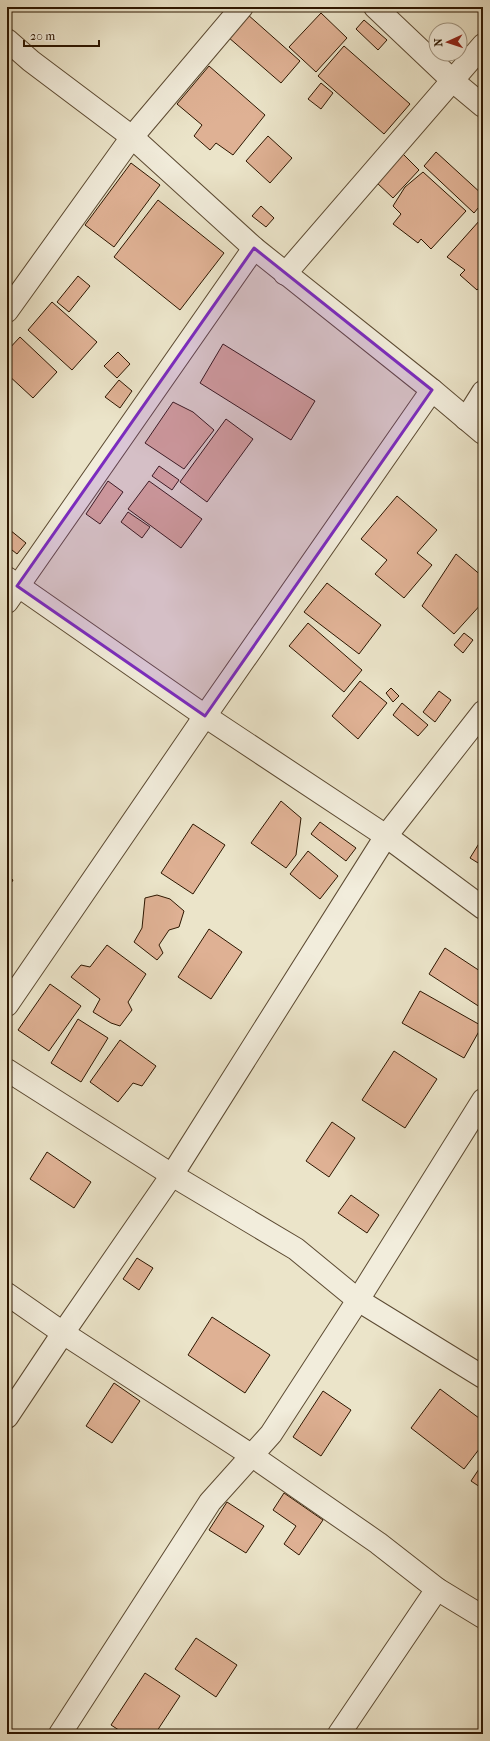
<svg xmlns="http://www.w3.org/2000/svg" width="490" height="1741" font-family="'IM FELL French Canon',serif">
  <style>
    .building { fill: #dfb194; stroke: #2d1600 }
    .lines { fill: none; stroke-linecap: round; stroke-linejoin: round }
    .street-casing { stroke: #5c4a32; stroke-width: 24 }
    .street { stroke: #f2eddc; stroke-width: 22 }
    .marked { fill: #7b2cbf; fill-opacity: 0.2; stroke: #7b2cbf; stroke-width: 3; stroke-linejoin: round }
  </style>
  <rect width="100%" height="100%" fill="#ebe4c9"/>
  <filter id="stains"><feTurbulence type="fractalNoise" baseFrequency=".005" numOctaves="4"/><feColorMatrix values="0 0 0 0 .2 0 0 0 0 .09 0 0 0 0 .02 0 0 0 .5 -.17"/></filter>
  <radialGradient id="worn" r=".72"><stop offset=".6" stop-color="#630" stop-opacity="0"/><stop offset="1" stop-color="#630" stop-opacity=".3"/></radialGradient>
  <g class="building">
    <polygon points="321,13 347,38 316,72 289,47"/>
    <polygon points="247,14 300,61 281,83 228,37"/>
    <polygon points="364,20 387,40 378,50 356,29"/>
    <polygon points="344,46 410,104 384,134 318,76"/>
    <polygon points="209,66 265,115 233,155 216,143 210,150 194,136 202,125 177,104"/>
    <polygon points="321,83 333,93 321,109 308,99"/>
    <polygon points="268,136 292,158 270,183 246,161"/>
    <polygon points="436,152 483,195 483,202 474,213 424,166"/>
    <polygon points="403,154 419,170 393,198 376,182"/>
    <polygon points="131,163 160,185 114,247 85,225"/>
    <polygon points="423,172 466,211 431,249 421,239 418,243 393,224 401,214 393,206 405,187"/>
    <polygon points="158,200 224,253 180,310 114,257"/>
    <polygon points="261,206 274,218 266,227 252,216"/>
    <polygon points="480,220 483,222 483,283 477,290 460,275 465,270 447,257"/>
    <polygon points="78,276 90,286 69,312 57,302"/>
    <polygon points="52,302 97,342 72,370 28,330"/>
    <polygon points="20,337 57,372 33,398 7,374 7,351"/>
    <polygon points="223,344 315,401 291,440 200,383"/>
    <polygon points="118,352 130,364 117,378 104,366"/>
    <polygon points="119,380 132,391 120,408 105,397"/>
    <polygon points="173,402 193,412 214,430 184,469 145,443"/>
    <polygon points="226,419 253,439 207,502 180,482"/>
    <polygon points="159,466 179,480 172,490 152,476"/>
    <polygon points="108,481 123,492 100,524 86,514"/>
    <polygon points="149,481 202,519 181,548 128,509"/>
    <polygon points="397,496 437,530 417,553 432,565 404,598 375,574 387,560 361,539"/>
    <polygon points="128,512 150,527 142,538 121,522"/>
    <polygon points="10,530 26,543 17,554 7,546 7,533"/>
    <polygon points="456,554 483,577 483,602 454,634 422,606"/>
    <polygon points="327,583 381,625 359,654 304,612"/>
    <polygon points="308,623 362,670 344,692 289,646"/>
    <polygon points="464,633 473,640 463,653 454,645"/>
    <polygon points="360,681 387,703 358,739 332,716"/>
    <polygon points="391,688 399,696 393,702 386,693"/>
    <polygon points="439,691 451,700 435,722 423,712"/>
    <polygon points="402,703 428,725 418,736 393,715"/>
    <polygon points="281,801 301,818 296,855 286,868 251,843"/>
    <polygon points="320,822 356,848 346,861 311,834"/>
    <polygon points="193,824 225,845 193,894 161,873"/>
    <polygon points="483,837 483,866 470,858"/>
    <polygon points="308,851 338,876 320,899 290,874"/>
    <polygon points="7,876 13,880 7,890"/>
    <polygon points="157,895 170,899 184,911 179,927 169,930 159,945 163,953 157,960 134,942 142,928 145,898"/>
    <polygon points="209,929 242,952 211,999 178,977"/>
    <polygon points="107,945 146,974 128,1002 132,1010 120,1026 111,1023 93,1012 100,999 71,977 81,965 90,967"/>
    <polygon points="445,948 483,973 483,1009 429,974"/>
    <polygon points="50,984 81,1006 49,1051 18,1030"/>
    <polygon points="420,991 482,1026 464,1058 402,1023"/>
    <polygon points="78,1019 108,1038 81,1082 51,1063"/>
    <polygon points="120,1040 156,1066 142,1086 133,1083 118,1102 90,1082"/>
    <polygon points="394,1051 437,1079 405,1128 362,1100"/>
    <polygon points="332,1122 355,1138 329,1177 306,1161"/>
    <polygon points="47,1152 91,1182 74,1208 30,1179"/>
    <polygon points="351,1195 379,1215 367,1233 338,1213"/>
    <polygon points="137,1258 153,1268 139,1290 123,1279"/>
    <polygon points="212,1317 270,1355 245,1393 188,1355"/>
    <polygon points="114,1383 140,1401 112,1443 86,1426"/>
    <polygon points="440,1389 483,1421 483,1444 464,1469 411,1428"/>
    <polygon points="323,1391 351,1410 321,1456 293,1437"/>
    <polygon points="483,1463 483,1489 471,1481"/>
    <polygon points="284,1493 323,1520 299,1555 284,1544 296,1526 273,1510"/>
    <polygon points="227,1502 264,1526 246,1553 209,1530"/>
    <polygon points="196,1638 237,1665 216,1697 175,1669"/>
    <polygon points="145,1673 180,1696 155,1734 125,1734 111,1725"/>
  </g>
  <g class="lines">
    <defs>
      <g id="street">
        <polyline points="375,7 453,81 483,106"/>
        <polyline points="7,40 31,61 132,137 254,248 432,390 483,433"/>
        <polyline points="285,274 483,45"/>
        <polyline points="7,311 132,137 242,7"/>
        <polyline points="466,419 483,392"/>
        <polyline points="7,578 205,716 386,836 483,908"/>
        <polyline points="7,602 254,248"/>
        <polyline points="7,1005 205,716 432,390"/>
        <polyline points="7,1070 172,1175 296,1249 358,1300 483,1377"/>
        <polyline points="7,1294 63,1333 251,1455 378,1543 437,1589 483,1617"/>
        <polyline points="7,1417 63,1333 172,1175 386,836 483,712"/>
        <polyline points="60,1734 210,1502 271,1434 358,1300 483,1100"/>
        <polyline points="339,1734 437,1589"/>
      </g>
    </defs>
    <use href="#street" class="street-casing"/>
    <use href="#street" class="street"/>
  </g>
  <path class="marked" d="M254,248L432,390L205,716L17,586Z"/>
  <rect width="490" height="1741" fill="none" stroke="#ebe4c9" stroke-width="24"/>
  <rect x="8" y="8" width="474" height="1725" fill="none" stroke="#2d1600" stroke-width="2"/>
  <rect x="12" y="12" width="466" height="1717" fill="none" stroke="#2d1600"/>
  <g transform="translate(448 42) rotate(267)"><circle r="19" fill="#f2eddc" stroke="#a39784"/>
  <path d="M0-3L7 15L0 10L-7 15Z" fill="#8f2418"/>
  <text y="-6" font-size="11" font-weight="bold" text-anchor="middle" fill="#2d1600">N</text>
  </g>
  <path d="M24 40v6h75v-6" fill="none" stroke="#2d1600" stroke-width="2"/>
  <text x="30" y="40" font-size="12" fill="#2d1600" stroke="#f2eddc" stroke-width="3" paint-order="stroke">20 m</text>
  <rect width="100%" height="100%" filter="url(#stains)"/>
  <rect width="100%" height="100%" fill="url(#worn)"/>
</svg>
